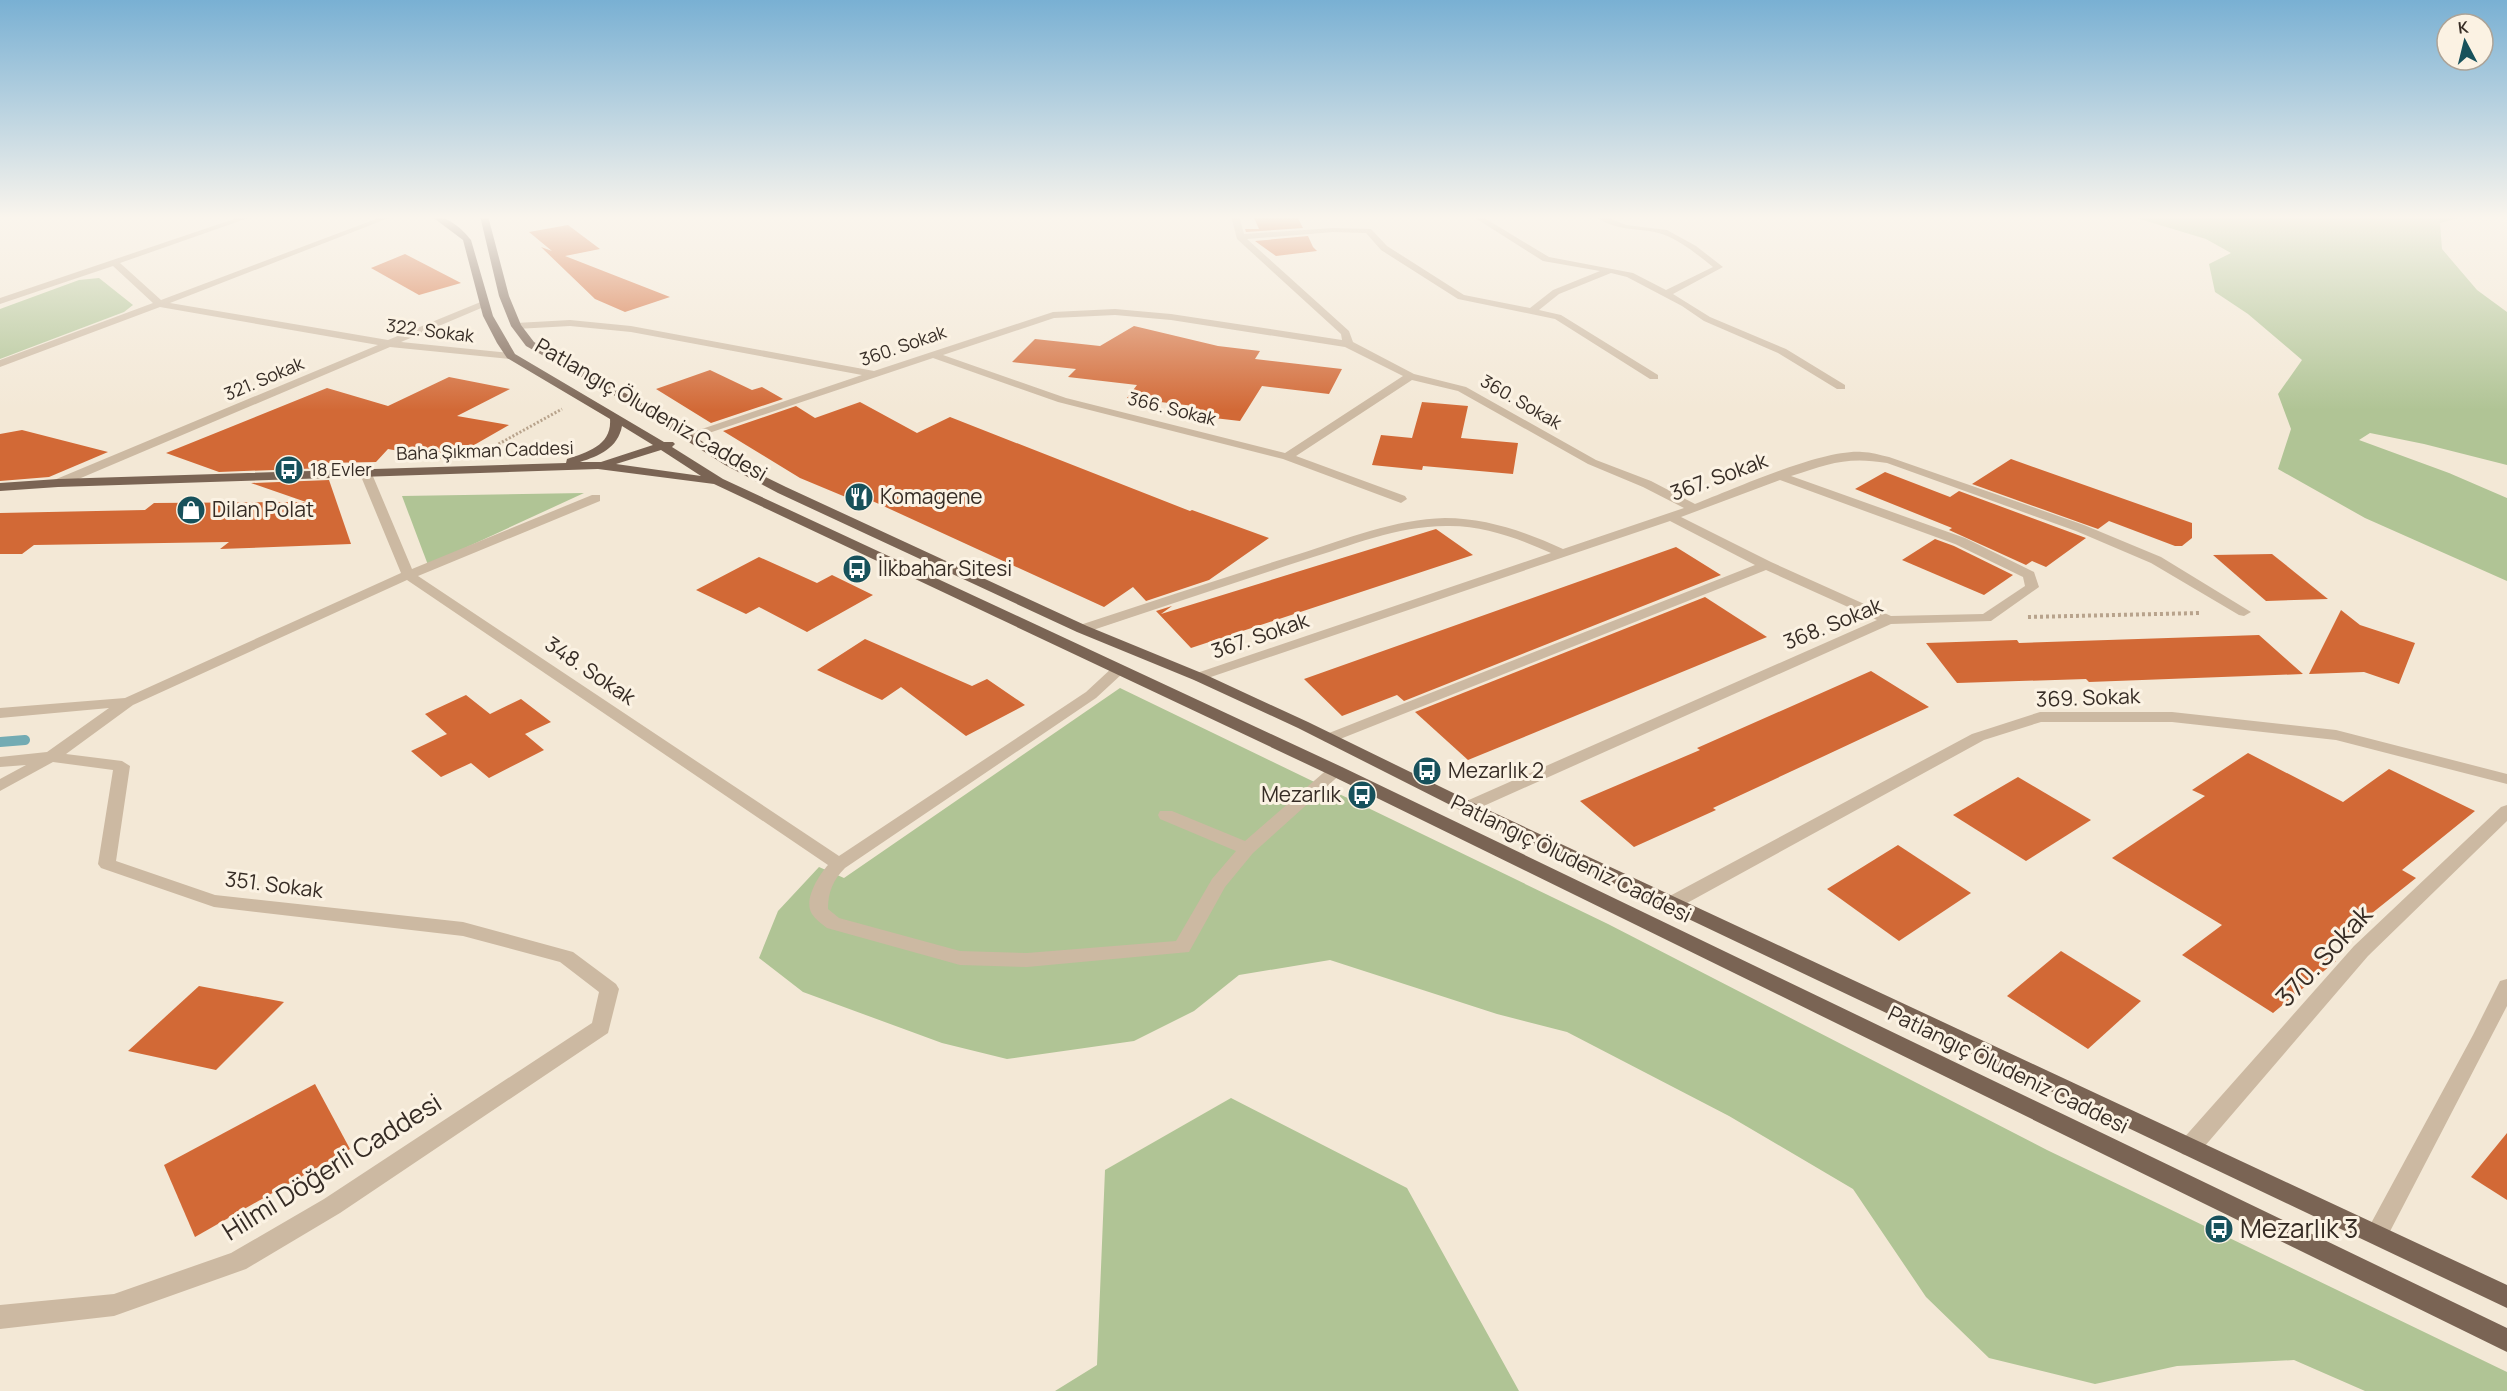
<svg xmlns="http://www.w3.org/2000/svg" width="2507" height="1391" font-family="Manrope,sans-serif">
	<style>
		.green { fill: #b0c495 }
		.lines { fill: none; stroke-linecap: round; stroke-linejoin: round }
		.stream { stroke: #73abb3; stroke-width: 10 }
		.building { fill: #d26936 }
		.path-far1 { stroke: #b8a38c; stroke-width: 3; stroke-dasharray: 2 2; stroke-linecap: butt }
		.path { stroke: #b8a38c; stroke-width: 4; stroke-dasharray: 3 3; stroke-linecap: butt }
		.minor { fill: #ccb9a2; fill-rule: evenodd }
		.major { fill: #7a6454; fill-rule: evenodd }
		.labels { text-anchor: middle; stroke-width: 6; stroke-linejoin: round; paint-order: stroke }
		.far-street-label { font-size: 18px; fill: #362c25; stroke: #fbf2e3 }
		.far-poi-label { font-size: 18px; fill: #362c25; stroke: #fbf2e3; text-anchor: start }
		.street-label { font-size: 21px; fill: #362c25; stroke: #fbf2e3 }
		.poi-label { font-size: 21px; fill: #362c25; stroke: #fbf2e3; text-anchor: start }
		.near-street-label { font-size: 26px; fill: #362c25; stroke: #fbf2e3 }
		.near-poi-label { font-size: 26px; fill: #362c25; stroke: #fbf2e3; text-anchor: start }
	</style>
	<rect width="100%" height="100%" fill="#f3e8d6"/>
	<g class="green">
		<polygon points="2130,216 2466,216 2440,223 2442,249 2477,290 2507,312 2507,465 2424,444 2370,433 2359,440 2449,473 2507,498 2507,581 2365,518 2278,469 2291,429 2278,394 2302,360 2248,314 2215,292 2209,264 2231,253 2206,239"/>
		<polygon points="99,278 133,305 124,312 0,359 0,309 79,280"/>
		<polygon points="584,493 428,565 402,496"/>
		<polygon points="1120,688 1608,924 2047,1150 2507,1372 2507,1391 2365,1391 2294,1360 2177,1366 2095,1384 1989,1358 1926,1297 1853,1189 1729,1116 1567,1032 1497,1014 1330,960 1239,975 1194,1011 1134,1041 1007,1059 942,1043 803,992 759,958 778,911 819,867 844,878"/>
		<polygon points="1231,1098 1407,1188 1519,1391 1055,1391 1097,1365 1105,1170"/>
	</g>
	<g class="lines">
		<polyline class="stream" points="0,742 25,740"/>
	</g>
	<g class="building">
		<polygon points="1297,216 1303,228 1246,232 1245,229 1259,229 1254,218"/>
		<polygon points="568,225 600,249 565,256 670,297 625,312 595,299 541,247 552,251 529,232"/>
		<polygon points="1308,236 1313,247 1317,251 1276,256 1255,241"/>
		<polygon points="405,254 461,283 419,295 371,268"/>
		<polygon points="1134,326 1218,346 1260,351 1255,359 1342,369 1329,394 1262,386 1240,421 1188,415 1194,406 1127,398 1137,385 1068,377 1076,369 1012,362 1035,339 1100,346"/>
		<polygon points="710,370 752,390 762,387 783,399 711,423 656,389"/>
		<polygon points="449,377 510,389 457,416 509,425 448,460 388,449 376,462 323,463 325,468 219,472 166,453 327,388 388,406"/>
		<polygon points="860,402 917,433 950,417 1190,511 1192,510 1269,538 1209,580 1146,601 1133,587 1104,607 868,499 860,503 800,478 723,431 796,406 815,418"/>
		<polygon points="1422,402 1468,406 1461,438 1518,443 1513,474 1423,466 1422,470 1372,465 1381,435 1412,438"/>
		<polygon points="22,430 108,452 49,477 0,481 0,434"/>
		<polygon points="2011,459 2192,523 2192,538 2182,546 2175,546 2109,521 2098,529 1972,484"/>
		<polygon points="1885,472 1950,497 1959,491 2086,538 2046,567 2032,561 2026,565 1949,530 1952,528 1855,489"/>
		<polygon points="329,480 351,544 220,549 229,542 34,545 22,554 0,554 0,513 145,510 154,503 306,502 251,483"/>
		<polygon points="1436,529 1473,555 1191,648 1156,611 1172,606 1161,614"/>
		<polygon points="1935,539 1954,546 2013,575 1984,595 1902,560"/>
		<polygon points="1676,547 1721,575 1404,701 1397,695 1342,716 1304,679"/>
		<polygon points="2272,554 2328,599 2266,601 2213,555"/>
		<polygon points="759,557 817,583 832,575 873,595 807,632 759,607 746,614 696,590"/>
		<polygon points="1705,597 1767,637 1468,760 1415,712"/>
		<polygon points="2341,610 2360,625 2415,643 2399,684 2364,672 2309,674"/>
		<polygon points="2259,635 2303,674 2089,682 2086,679 1957,683 1926,643 2017,640 2019,643"/>
		<polygon points="865,639 972,686 987,679 1025,705 966,736 901,687 882,700 817,670"/>
		<polygon points="1871,671 1929,707 1713,808 1716,810 1634,847 1580,801 1700,750 1697,748"/>
		<polygon points="466,695 490,714 521,699 551,722 525,734 544,750 489,778 471,763 441,777 411,751 447,734 425,714"/>
		<polygon points="2248,753 2343,802 2389,769 2475,811 2402,870 2416,878 2322,953 2336,961 2273,1013 2182,955 2222,925 2112,858 2205,796 2192,790"/>
		<polygon points="2018,777 2091,820 2026,861 1953,815"/>
		<polygon points="1898,845 1971,893 1899,941 1827,889"/>
		<polygon points="2061,951 2141,1001 2088,1049 2007,996"/>
		<polygon points="199,986 284,1002 216,1070 128,1051"/>
		<polygon points="315,1084 350,1149 195,1237 164,1165"/>
		<polygon points="2507,1133 2507,1200 2471,1177"/>
	</g>
	<g class="lines">
		<polyline class="path-far1" points="495,446 562,409"/>
		<polyline class="path" points="2028,617 2201,613"/>
		<g class="minor">
			<polygon points="243,216 254,216 120,263 161,300 384,216 394,216 170,303 388,340 483,301 486,302 486,306 401,342 511,353 516,356 511,359 390,347 62,486 54,486 54,480 378,345 160,307 0,367 0,360 153,303 113,266 0,304 0,298"/>
			<path d="M1231,216h8l5,18 89,-6 38,1 16,17 77,49 66,13 23,-18 47,-19 -57,-10 -71,-45h9l68,41 84,16 33,17 47,-23c-15,-12 -33,-27 -51,-33 -23,-7 -47,-2 -67,-18h10l21,9 41,5 29,16 27,21 -50,27 37,23 76,32 59,36v4h-8l-59,-36 -74,-32 -22,-15 -55,-29 -16,-4 -52,21 -20,16 22,5 97,60v4h-8l-95,-60 -97,-20 -77,-49 -15,-17 -33,-1 -86,7 102,92 4,11 61,32 52,13 130,73 55,21 44,23c39,-15 127,-55 167,-52 9,0 18,3 27,5l195,68 77,32 90,55 -7,4 -5,-1 -88,-52 -75,-32 -189,-68c-40,-7 -59,1 -96,13l174,62 69,34 5,15 -48,34 -100,3 -423,189 -6,-2 -2,-4 2,-4 415,-183 -111,-50 -436,173 -6,-2 -2,-3 2,-3 431,-170 -85,-44 -471,160 -5,-1 -2,-3 2,-3 357,-121c-34,-15 -68,-28 -105,-27 -49,0 -96,20 -142,34 -73,24 -145,48 -217,72h-10l-2,-3 2,-3c74,-24 148,-49 222,-72 47,-15 96,-35 146,-36 41,0 81,14 118,31l121,-41 -41,-21 -55,-23 -130,-73 -46,-11 -116,76 109,40 2,3 -6,4 -118,-44 -225,-57 -125,-44 -245,82 -4,-1v-4l178,-60 -231,-43 -61,-6 -54,3 -5,-3 5,-3 54,-3 61,6 243,45 179,-59 62,-3 56,5 171,26 -1,-6 -104,-95zM1115,315l56,5 174,27 58,29 -118,77 -219,-55 -123,-43 111,-37zM1780,480l175,64 68,33 2,9 -42,28 -92,2 -120,-54 -90,-45z"/>
			<path d="M366,470l6,4 40,95 180,-74h8v6l-182,75 421,280 247,-164 27,-25h10l2,3 -2,3 -27,25 -251,170c-12,12 -17,24 -17,41l11,9 121,33 67,2 149,-12 36,-62 24,-28 -76,-32 -2,-4 2,-4h12l73,30 85,-74h12l2,4 -91,82 -28,34 -36,65 -162,15 -67,-2 -133,-37c-5,-4 -12,-9 -15,-14 -9,-14 7,-39 16,-49l-421,-285 -274,125 -67,49 56,7 8,5 -14,95 99,34 248,27 110,30 43,32 3,5 -11,44 -268,180 -94,56 -132,47 -114,13v-24l114,-11 117,-41 93,-54 268,-176 7,-31 -39,-30 -97,-26 -249,-29 -113,-39 -3,-4 15,-94 -60,-8 -53,29v-12l26,-14 -26,2v-10l47,-5 62,-44 -109,10v-10l125,-10 276,-125 -41,-99z"/>
			<polygon points="2040,712 2172,712 2336,730 2507,774 2507,784 2336,740 2172,722 2041,722 1984,740 1678,908 1672,909 1666,908 1663,903 1666,898 1972,734"/>
			<polygon points="2507,805 2507,821 2368,956 2198,1154 2190,1156 2182,1154 2179,1147 2182,1140 2354,946 2501,807"/>
			<polygon points="2507,979 2507,1006 2385,1241 2377,1244 2369,1241 2366,1234 2369,1227 2473,1035 2500,981"/>
		</g>
		<g class="major">
			<path d="M431,216c15,-1 31,12 40,24l22,76 22,38 149,88h9l2,2 -3,3 51,32 619,288 1165,561v24l-1177,-577 -616,-291 -116,-15 -540,18 -58,4v-8l58,-4 508,-16 1,-4c21,-7 45,-14 43,-40l-103,-61 -10,-15 -14,-27 -20,-76zM622,426l31,19 -52,17h-21c19,-6 38,-14 42,-36zM661,450l40,26 -85,-12z"/>
			<polygon points="480,216 488,216 509,296 521,325 534,342 634,398 733,461 786,487 1087,626 1204,674 1308,722 1484,808 2507,1285 2507,1308 1472,816 1298,728 1194,680 1077,632 778,493 725,465 626,402 526,346 511,326 499,296"/>
		</g>
	</g>
	<linearGradient id="sky" x2="0" y2="1"><stop stop-color="#79b0d3"/><stop offset="0.53" stop-color="#faf5ed"/><stop offset="1" stop-color="#faf5ed" stop-opacity="0"/></linearGradient>
	<rect width="2507" height="410" fill="url(#sky)"/>
	<defs>
		<g id="bus-disc" transform="scale(1.5)"><circle r="9.5" fill="#17515b" stroke="#fbf2e3"/><path d="M-5-6H5V4H4V6H2V4H-2V6H-4V4H-5ZM-3.5-4V0h7V-4ZM-3.5 1.2v1.5H-2V1.2ZM2 1.2v1.5H3.5V1.2Z" fill="#fff"/></g>
		<g id="restaurant-disc" transform="scale(1.5)"><circle r="9.5" fill="#17515b" stroke="#fbf2e3"/><path d="M-5-6h1v4h1v-4h1v4h1v-4h1v5L-1.5 .5V6h-2V.5L-5-1ZM5-6V6H3V1.5H1.5Q1.5-4 5-6Z" fill="#fff"/></g>
		<g id="shop-disc" transform="scale(1.5)"><circle r="9.5" fill="#17515b" stroke="#fbf2e3"/><path d="M-5-2.5h2.3a2.7 3.5 0 0 1 5.4 0H5L5.5 6h-11ZM-1.5-2.5h3a1.5 2.3 0 0 0-3 0Z" fill="#fff"/></g>
	</defs>
	<g fill-rule="evenodd">
		<use href="#bus-disc" x="289" y="470"/>
		<use href="#restaurant-disc" x="859" y="497"/>
		<use href="#shop-disc" x="191" y="510"/>
		<use href="#bus-disc" x="857" y="569"/>
		<use href="#bus-disc" x="1427" y="771"/>
		<use href="#bus-disc" x="1362" y="795"/>
		<use href="#bus-disc" x="2219" y="1229"/>
	</g>
	<g class="labels">
		<g class="far-street-label">
			<text transform="translate(430 331) rotate(7)" y="6">322. Sokak</text>
			<text transform="translate(903 346) rotate(-19)" y="6">360. Sokak</text>
			<text transform="translate(264 379) rotate(-23)" y="6">321. Sokak</text>
			<text transform="translate(1521 402) rotate(30)" y="6">360. Sokak</text>
			<text transform="translate(1172 409) rotate(14)" y="6">366. Sokak</text>
			<text transform="translate(485 451) rotate(-2)" y="6">Baha Şıkman Caddesi</text>
		</g>
		<g class="far-poi-label">
			<text x="310" y="476">18 Evler</text>
		</g>
		<g class="street-label">
			<text transform="translate(651 410) rotate(30)" y="7">Patlangıç Öludeniz Caddesi</text>
			<text transform="translate(1719 477) rotate(-20)" y="7">367. Sokak</text>
			<text transform="translate(1833 624) rotate(-22)" y="7">368. Sokak</text>
			<text transform="translate(1260 636) rotate(-19)" y="7">367. Sokak</text>
			<text transform="translate(590 671) rotate(34)" y="7">348. Sokak</text>
			<text transform="translate(2088 698) rotate(-2)" y="7">369. Sokak</text>
			<text transform="translate(1571 859) rotate(26)" y="7">Patlangıç Öludeniz Caddesi</text>
			<text transform="translate(274 885) rotate(7)" y="7">351. Sokak</text>
			<text transform="translate(2008 1070) rotate(26)" y="7">Patlangıç Öludeniz Caddesi</text>
		</g>
		<g class="poi-label">
			<text x="880" y="504">Komagene</text>
			<text x="212" y="517">Dilan Polat</text>
			<text x="878" y="576">İlkbahar Sitesi</text>
			<text x="1448" y="778">Mezarlık 2</text>
			<text x="1341" y="802" text-anchor="end">Mezarlık</text>
		</g>
		<g class="near-street-label">
			<text transform="translate(2324 956) rotate(-47)" y="9">370. Sokak</text>
			<text transform="translate(332 1167) rotate(-32)" y="9">Hilmi Döğerli Caddesi</text>
		</g>
		<g class="near-poi-label">
			<text x="2240" y="1238">Mezarlık 3</text>
		</g>
	</g>
	<g transform="translate(2465 42) rotate(353)"><circle r="28" fill="#fbf2e3" stroke="#aca397" stroke-width="1.5"/>
	<path d="M0-4.5L10 22L0 15L-10 22Z" fill="#17515b"/>
	<text y="-9" font-size="16" font-weight="bold" text-anchor="middle" fill="#362c25">K</text>
	</g>
</svg>
